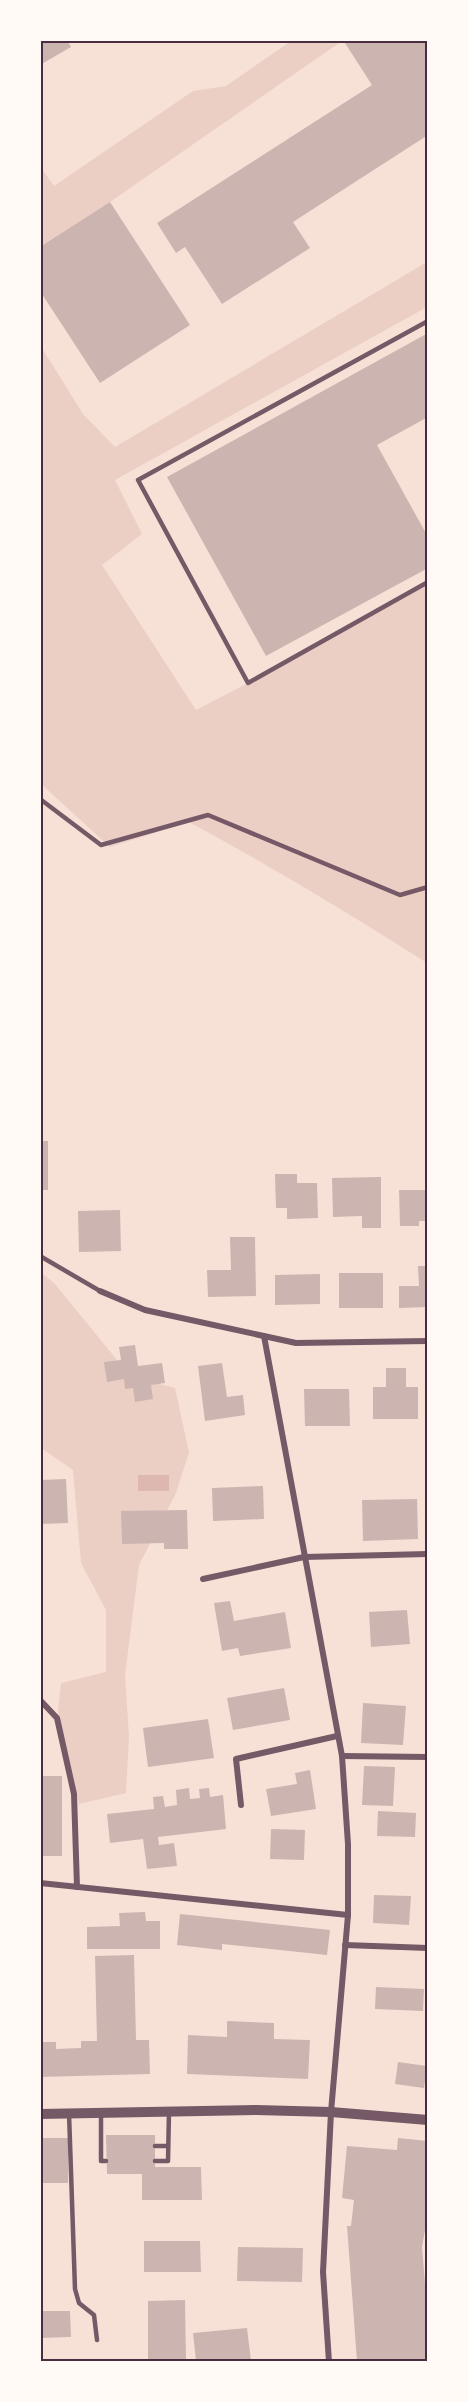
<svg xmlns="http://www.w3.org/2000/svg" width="468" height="2402" font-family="Inter,sans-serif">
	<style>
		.green { fill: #ebcfc5 }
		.water { fill: #dcb8b0 }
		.building { fill: #ccb4b1 }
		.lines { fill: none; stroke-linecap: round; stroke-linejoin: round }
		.service { stroke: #755966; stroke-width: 4.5 }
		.minor { stroke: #755966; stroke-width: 6 }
		.tertiary { stroke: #755966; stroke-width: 10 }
		.neatline { fill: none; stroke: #4a2c40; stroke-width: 2 }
	</style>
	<rect width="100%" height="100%" fill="#f7e1d7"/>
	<g class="green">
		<polygon points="291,41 342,41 110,202 41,247 40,166 54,186 193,91 226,86"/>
		<path d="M427,262v45l-312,173 27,54 -40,31 94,145 52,-27 179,-101v381c-78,-50 -157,-97 -238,-141l-79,25 -69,-63 -1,-439 43,69 32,33z"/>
		<polygon points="40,1272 54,1283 131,1377 175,1388 189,1452 176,1493 139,1565 125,1675 129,1737 126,1793 79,1804 58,1711 61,1683 106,1672 106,1610 81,1563 73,1470 41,1448"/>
	</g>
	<rect class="water" x="138" y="1475" width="31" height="16"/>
	<g class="building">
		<polygon points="40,40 67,40 71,47 40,65"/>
		<polygon points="343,40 428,40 428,135 293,222 310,248 222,304 185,247 176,253 157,223 372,85"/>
		<polygon points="110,202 190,325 100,383 40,291 40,247"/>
		<polygon points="428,333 428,417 377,445 428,537 428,568 266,656 167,477"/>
		<rect x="40" y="1141" width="8" height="49"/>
		<polygon points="275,1174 297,1174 297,1183 317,1183 318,1218 287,1219 287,1208 276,1208"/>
		<polygon points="381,1177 381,1228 362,1228 362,1216 333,1217 332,1178"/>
		<polygon points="399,1190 428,1190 428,1221 419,1221 419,1226 400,1226"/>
		<polygon points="120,1210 121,1251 79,1252 78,1211"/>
		<polygon points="230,1237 255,1237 256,1296 208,1297 207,1270 231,1270"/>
		<polygon points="418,1266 428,1266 428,1307 399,1308 399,1286 419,1286"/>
		<rect x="339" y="1273" width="44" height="35"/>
		<polygon points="320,1274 320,1304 275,1305 275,1275"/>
		<polygon points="135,1345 138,1366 162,1363 165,1383 151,1385 153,1399 135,1402 133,1388 125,1389 124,1379 107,1382 104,1362 121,1360 119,1347"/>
		<polygon points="222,1363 227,1397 243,1395 245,1415 205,1421 198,1366"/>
		<polygon points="386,1368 406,1368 406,1387 418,1387 418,1419 373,1419 373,1387 386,1387"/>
		<polygon points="304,1389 349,1389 350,1426 305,1426"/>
		<polygon points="66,1479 68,1523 40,1524 40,1480"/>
		<polygon points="263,1486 264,1519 213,1521 212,1488"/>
		<polygon points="417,1499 418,1539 363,1541 362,1500"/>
		<polygon points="187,1510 188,1549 164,1549 164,1543 122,1544 121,1511"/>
		<polygon points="230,1601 234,1621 285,1612 291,1648 240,1656 238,1648 222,1651 214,1603"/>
		<polygon points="407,1610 410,1644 371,1647 369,1612"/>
		<polygon points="284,1688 290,1720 233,1730 227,1698"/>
		<polygon points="363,1703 406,1706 403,1745 361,1743"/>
		<polygon points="208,1719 214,1758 148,1767 143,1728"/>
		<polygon points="364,1766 395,1767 393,1806 362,1805"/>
		<polygon points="310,1770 316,1809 271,1816 266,1789 297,1784 295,1773"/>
		<rect x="40" y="1776" width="22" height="80"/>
		<polygon points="189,1788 190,1799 200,1798 199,1789 209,1788 210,1797 223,1795 226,1829 158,1837 159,1845 174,1843 177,1866 147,1869 143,1839 110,1843 107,1814 154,1809 153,1797 163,1796 165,1807 177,1805 176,1790"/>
		<polygon points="378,1811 416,1813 415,1837 377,1836"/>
		<polygon points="271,1829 305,1830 304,1860 270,1859"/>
		<polygon points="374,1895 411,1896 409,1925 373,1923"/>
		<polygon points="145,1912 146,1921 160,1921 160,1949 87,1949 87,1927 120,1926 119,1913"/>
		<polygon points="180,1914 330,1930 327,1955 222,1944 222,1950 177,1945"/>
		<polygon points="134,1955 136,2040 149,2040 150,2074 40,2077 41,2042 56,2042 56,2049 81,2048 81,2041 97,2041 95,1956"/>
		<polygon points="376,1987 424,1989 423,2011 375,2009"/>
		<polygon points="227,2021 274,2023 274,2039 310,2040 308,2079 187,2074 188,2035 227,2037"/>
		<polygon points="398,2062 427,2066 424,2088 395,2084"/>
		<polygon points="106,2135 155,2135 155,2167 201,2167 202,2200 142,2200 142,2174 107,2174"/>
		<rect x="40" y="2138" width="28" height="45"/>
		<polygon points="398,2138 428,2141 428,2213 422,2247 428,2320 428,2361 357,2361 347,2226 351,2226 354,2200 342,2198 347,2146 397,2150"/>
		<polygon points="144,2241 200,2241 201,2272 144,2272"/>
		<polygon points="238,2247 303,2248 302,2282 237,2281"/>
		<polygon points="185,2300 186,2361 148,2361 148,2301"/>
		<polygon points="40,2311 70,2311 71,2337 40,2338"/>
		<polygon points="247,2328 251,2361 196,2361 193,2333"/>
	</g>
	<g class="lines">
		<g class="service">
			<polyline points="428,321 138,480 248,683 428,582"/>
			<polyline points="40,799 101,845 208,815 400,895 428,887"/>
			<polyline points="40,1256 100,1291"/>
			<polyline points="69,2113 75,2289 79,2303 94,2315 97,2340"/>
			<polyline points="101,2115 101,2161 106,2161"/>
			<polyline points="155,2146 168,2146"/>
			<polyline points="155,2161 168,2161 169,2111"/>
		</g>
		<g class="minor">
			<polyline points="100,1291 145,1310 296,1343 428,1341"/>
			<polyline points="264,1336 342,1756 348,1844 348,1915 331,2112 323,2272 329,2362"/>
			<polyline points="203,1579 304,1557 428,1554"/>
			<polyline points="40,1700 57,1718 74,1794 77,1887"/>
			<polyline points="342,1756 428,1757"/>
			<polyline points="241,1805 236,1759 337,1736"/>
			<polyline points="40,1883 348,1915"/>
			<polyline points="345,1945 428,1948"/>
		</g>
		<polyline class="tertiary" points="40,2114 256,2110 331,2112 428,2120"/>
	</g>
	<rect width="468" height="2402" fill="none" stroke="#fffaf5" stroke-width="84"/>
	<rect x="42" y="42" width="384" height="2318" class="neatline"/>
</svg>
